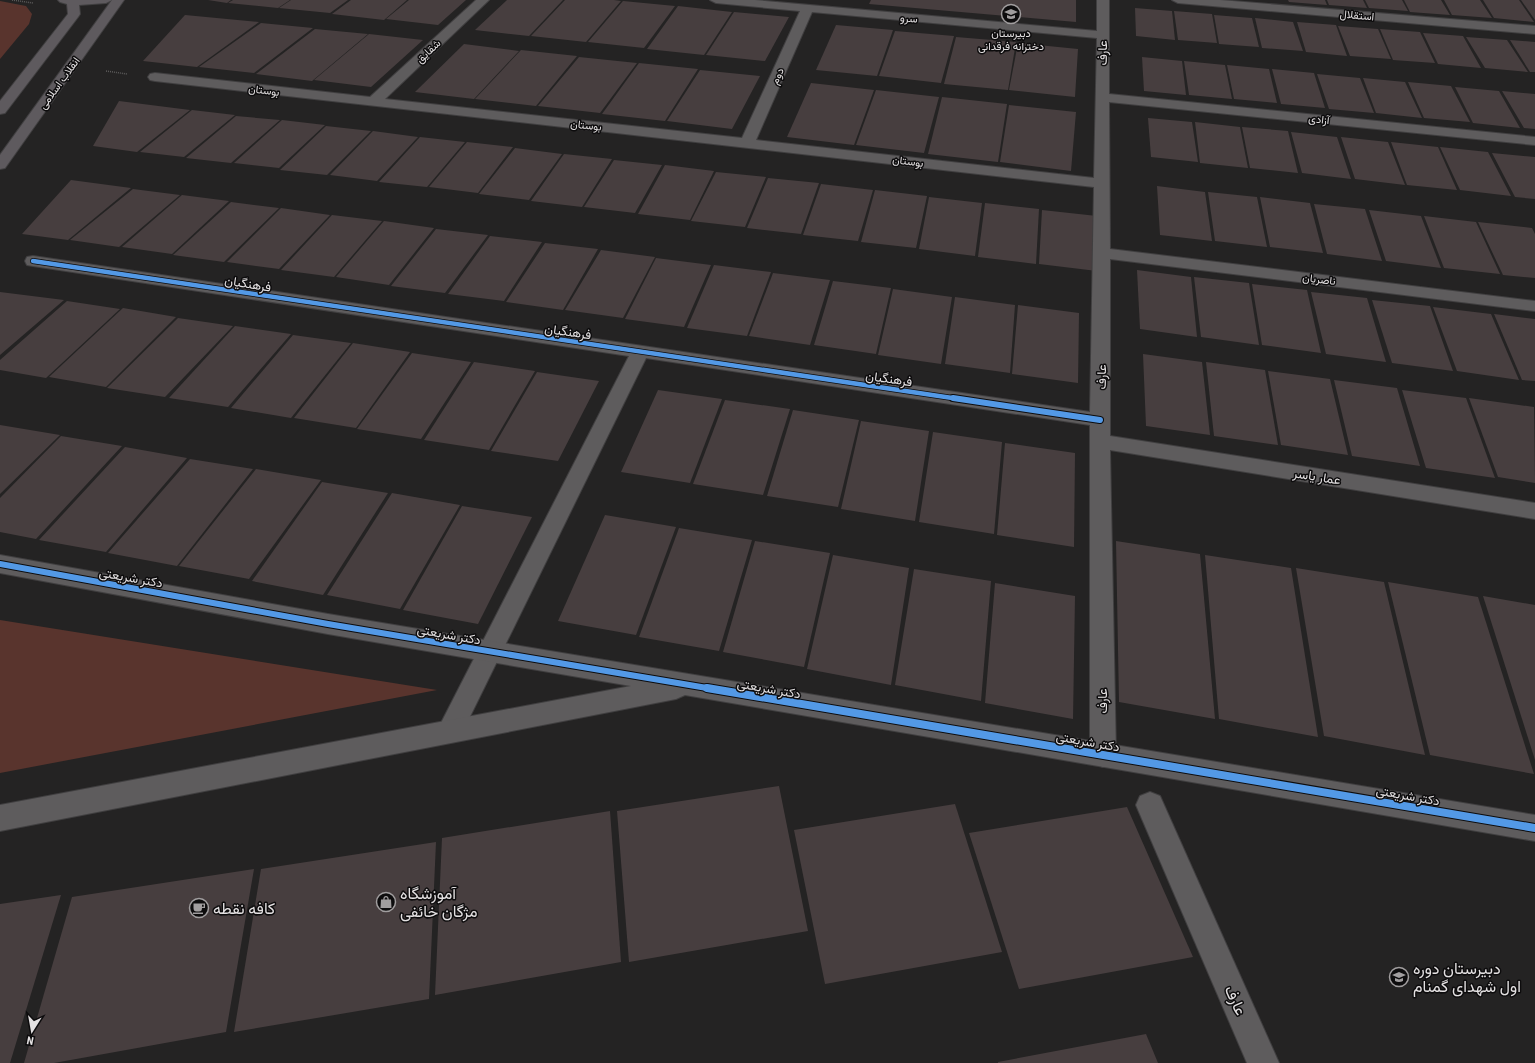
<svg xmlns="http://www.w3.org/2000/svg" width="1535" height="1063" font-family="'Roboto Condensed',Vazirmatn,sans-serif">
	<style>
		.green { fill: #59342d }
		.building { fill: #473e3f }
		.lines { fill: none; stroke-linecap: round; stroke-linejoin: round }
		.minor-casing { stroke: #403f40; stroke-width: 2 }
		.tertiary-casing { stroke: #403f40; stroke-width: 2 }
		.secondary-casing { stroke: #403f40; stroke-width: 2 }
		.path { stroke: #5d5c5c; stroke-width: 1.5; stroke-dasharray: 1 1; stroke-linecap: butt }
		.minor { fill: #5e5c5d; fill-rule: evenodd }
		.tertiary { fill: #5e5c5d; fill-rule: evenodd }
		.secondary { fill: #5e5a5e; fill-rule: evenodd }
		.cycleway-far2-casing { stroke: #0d0c0d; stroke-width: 6 }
		.cycleway-far1-casing { stroke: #0d0c0d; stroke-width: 8 }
		.cycleway-casing { stroke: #0d0c0d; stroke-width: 10 }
		.cycleway-far2 { stroke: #5399e6; stroke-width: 4.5 }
		.cycleway-far1 { stroke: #5399e6; stroke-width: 6 }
		.cycleway { stroke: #5399e6; stroke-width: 8 }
		.labels { text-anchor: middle; stroke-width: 3; stroke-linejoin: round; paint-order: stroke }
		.far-street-label { font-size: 11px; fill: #e4e1e2; stroke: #0d0c0d }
		.far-poi-label { font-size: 11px; fill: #e4e1e2; stroke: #0d0c0d }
		.street-label { font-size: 13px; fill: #e4e1e2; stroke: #0d0c0d }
		.near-poi-label { font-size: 16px; fill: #e4e1e2; stroke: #0d0c0d; text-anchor: start }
		.near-street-label { font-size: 16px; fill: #e4e1e2; stroke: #0d0c0d }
	</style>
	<rect width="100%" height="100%" fill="#242323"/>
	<g class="green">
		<polygon points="0,1 26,6 32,14 29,24 0,59"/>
		<polygon points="0,620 437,690 0,773"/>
	</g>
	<g class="building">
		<polygon points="208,0 231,0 227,3"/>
		<polygon points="233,0 290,0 278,8 228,3"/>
		<polygon points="291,0 348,0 330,13 279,8"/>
		<polygon points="351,0 407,0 384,20 332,14"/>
		<polygon points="409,0 466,0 438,25 386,19"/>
		<polygon points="507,0 563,0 529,36 475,30"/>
		<polygon points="565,0 614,0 621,1 586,42 531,36"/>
		<polygon points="871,0 1076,0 1076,22 869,4"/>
		<polygon points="1288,0 1325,0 1327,5 1289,2"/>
		<polygon points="1327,0 1363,0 1367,8 1329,5"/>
		<polygon points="1365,0 1402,0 1408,11 1369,8"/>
		<polygon points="1404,0 1441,0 1450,15 1410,12"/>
		<polygon points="1444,0 1480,0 1492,18 1452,15"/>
		<polygon points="1483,0 1519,0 1534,22 1494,18"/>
		<polygon points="1521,0 1535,0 1535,20"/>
		<polygon points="623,1 675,6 644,48 588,42"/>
		<polygon points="678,6 732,12 704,55 647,49"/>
		<polygon points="1135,8 1172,11 1175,40 1136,36"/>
		<polygon points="1174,11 1212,14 1217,43 1178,40"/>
		<polygon points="734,12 789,17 765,61 706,55"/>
		<polygon points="185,15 259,22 197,67 143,61"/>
		<polygon points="1214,15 1252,18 1259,47 1219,44"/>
		<polygon points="1255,18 1293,22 1303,51 1262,48"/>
		<polygon points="1297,22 1336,25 1347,56 1306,52"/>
		<polygon points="261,23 313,28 254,73 199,67"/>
		<polygon points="836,25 893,30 877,76 816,70"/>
		<polygon points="1338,26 1378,29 1391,59 1350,56"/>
		<polygon points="315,29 368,34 312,81 256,74"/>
		<polygon points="1380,29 1420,32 1435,63 1393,60"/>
		<polygon points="895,31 954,36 941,83 879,76"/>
		<polygon points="1423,33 1463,36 1481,68 1438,64"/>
		<polygon points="369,34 423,40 371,87 314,80"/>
		<polygon points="956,37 1016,42 1008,90 944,84"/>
		<polygon points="1466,37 1507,40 1528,72 1485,68"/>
		<polygon points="1510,40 1535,42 1535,72 1530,72"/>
		<polygon points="1018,43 1078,49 1075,97 1009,90"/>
		<polygon points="464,44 519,51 474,99 415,92"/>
		<polygon points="521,50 577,56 536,106 475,99"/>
		<polygon points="579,57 637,63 600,113 538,106"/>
		<polygon points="1142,57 1182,61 1186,95 1144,91"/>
		<polygon points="1184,61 1225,65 1232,99 1189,95"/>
		<polygon points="639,63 698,69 665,121 602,114"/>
		<polygon points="1227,65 1269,69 1277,103 1234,99"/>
		<polygon points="1272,69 1314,73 1325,108 1281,104"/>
		<polygon points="700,70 760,76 732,129 667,121"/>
		<polygon points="1317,74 1360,78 1374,113 1329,109"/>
		<polygon points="1363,78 1405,82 1422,118 1376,113"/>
		<polygon points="1408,82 1451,86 1470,122 1424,118"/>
		<polygon points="811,83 874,90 854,145 787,137"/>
		<polygon points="1455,87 1499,91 1520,128 1473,123"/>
		<polygon points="876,90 939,97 924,153 856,145"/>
		<polygon points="1502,91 1535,94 1535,129 1524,128"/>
		<polygon points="942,97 1007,104 998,162 928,154"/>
		<polygon points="119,101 190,110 137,152 93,146"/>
		<polygon points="1009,105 1076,112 1071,171 1000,162"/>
		<polygon points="192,110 235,115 184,157 140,152"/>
		<polygon points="236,116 280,120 231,163 186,158"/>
		<polygon points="1148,118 1192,122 1198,162 1151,157"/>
		<polygon points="282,120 325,125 279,168 234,163"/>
		<polygon points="1195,122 1240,127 1248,168 1200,163"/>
		<polygon points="326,126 371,131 327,175 280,170"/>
		<polygon points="1242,127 1288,131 1298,173 1250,168"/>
		<polygon points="373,131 418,137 377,181 330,175"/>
		<polygon points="1291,132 1337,137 1351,179 1302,173"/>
		<polygon points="420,137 465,142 427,187 379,182"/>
		<polygon points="1341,137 1388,142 1405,185 1355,179"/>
		<polygon points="467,142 513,147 478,193 429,187"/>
		<polygon points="1391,142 1438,147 1457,190 1407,185"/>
		<polygon points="1440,147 1488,152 1511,196 1460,190"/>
		<polygon points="515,148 562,154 529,200 479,194"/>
		<polygon points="1492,153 1535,157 1535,199 1515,197"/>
		<polygon points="564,154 612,159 582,207 531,201"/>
		<polygon points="614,160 662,165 635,213 584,207"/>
		<polygon points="665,165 714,171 690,220 638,214"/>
		<polygon points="716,172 766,177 745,227 691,221"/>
		<polygon points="768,178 819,183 801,234 747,228"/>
		<polygon points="71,180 131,188 68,240 22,234"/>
		<polygon points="821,184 873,190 858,241 803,235"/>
		<polygon points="1157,186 1205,192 1212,241 1160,235"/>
		<polygon points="133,189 180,195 119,247 70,240"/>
		<polygon points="875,190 927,196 916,248 861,242"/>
		<polygon points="1208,192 1257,197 1267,247 1215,241"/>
		<polygon points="182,195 229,201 172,254 122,247"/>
		<polygon points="929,197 982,203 975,256 919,249"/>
		<polygon points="1260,197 1310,203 1323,253 1270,247"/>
		<polygon points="231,202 279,208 224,262 173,255"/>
		<polygon points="985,203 1039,209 1036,264 978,257"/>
		<polygon points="1314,204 1365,209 1382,261 1327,254"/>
		<polygon points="281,208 330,215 279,269 227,262"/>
		<polygon points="1042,210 1097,216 1097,271 1039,264"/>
		<polygon points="1369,210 1421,216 1441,268 1386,261"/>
		<polygon points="332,215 382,221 334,277 281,270"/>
		<polygon points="1424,216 1476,222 1500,274 1444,268"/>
		<polygon points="384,221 434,228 389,285 336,277"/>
		<polygon points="1478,222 1532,228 1535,234 1535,278 1503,275"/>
		<polygon points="436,229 488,235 445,293 391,286"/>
		<polygon points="490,236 542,242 504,301 448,294"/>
		<polygon points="545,243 598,249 563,310 506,302"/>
		<polygon points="601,250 655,257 623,318 565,310"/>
		<polygon points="656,258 711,265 684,327 625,319"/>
		<polygon points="714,265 771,272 747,336 687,328"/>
		<polygon points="1137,270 1191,277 1197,337 1140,329"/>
		<polygon points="773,273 830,280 810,345 749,336"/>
		<polygon points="1194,277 1249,283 1259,345 1201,337"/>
		<polygon points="833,281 891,288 876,354 814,345"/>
		<polygon points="1252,284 1307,290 1321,353 1262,345"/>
		<polygon points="893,289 952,297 941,364 878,355"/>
		<polygon points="0,292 64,300 0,355"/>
		<polygon points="1311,292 1367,298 1386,362 1326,354"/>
		<polygon points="955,297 1015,305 1010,373 945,364"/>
		<polygon points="1372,300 1430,306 1453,371 1392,363"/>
		<polygon points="67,301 120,309 46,378 0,370 0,360"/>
		<polygon points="1018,305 1079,313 1078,383 1012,374"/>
		<polygon points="1433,307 1491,314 1519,380 1457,371"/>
		<polygon points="123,308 176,317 106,387 49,377"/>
		<polygon points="1494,314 1535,319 1535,381 1522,380"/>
		<polygon points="178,318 233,326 165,397 107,388"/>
		<polygon points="235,326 291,334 228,407 169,398"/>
		<polygon points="293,335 351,343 291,418 231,408"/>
		<polygon points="353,343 410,352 356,428 294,418"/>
		<polygon points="412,353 471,362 421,439 357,429"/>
		<polygon points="1143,354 1202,362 1210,435 1146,426"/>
		<polygon points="474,362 535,371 489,450 424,440"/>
		<polygon points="1206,362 1265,370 1278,445 1214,436"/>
		<polygon points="1268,371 1330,379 1348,455 1281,445"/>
		<polygon points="537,372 599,381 558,461 491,451"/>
		<polygon points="1334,380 1397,388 1420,466 1352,456"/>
		<polygon points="658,390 722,399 690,483 621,472"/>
		<polygon points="1402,390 1466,398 1495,478 1426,468"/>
		<polygon points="1469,398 1534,407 1535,483 1498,477"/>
		<polygon points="725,400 790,409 763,495 693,484"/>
		<polygon points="793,410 859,420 838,507 767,496"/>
		<polygon points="861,421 929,431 915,521 841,509"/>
		<polygon points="0,425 60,435 0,494"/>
		<polygon points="933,432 1002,442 994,534 919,522"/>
		<polygon points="61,436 122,446 36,539 0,532 0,498"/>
		<polygon points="1005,443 1075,453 1074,547 997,535"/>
		<polygon points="125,447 187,458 106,552 39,540"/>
		<polygon points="190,459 253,469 177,566 108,553"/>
		<polygon points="256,469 321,480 249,579 179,566"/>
		<polygon points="322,482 388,493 323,595 252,581"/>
		<polygon points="392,493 460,505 400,609 327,595"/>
		<polygon points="462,506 532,517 478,624 403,610"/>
		<polygon points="605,515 676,527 636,635 558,621"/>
		<polygon points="679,528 752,540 719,651 639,637"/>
		<polygon points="755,541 830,553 804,667 723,652"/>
		<polygon points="1116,541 1200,554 1215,719 1119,702"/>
		<polygon points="833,555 909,568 891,685 807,669"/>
		<polygon points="1205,555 1291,568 1318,737 1219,719"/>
		<polygon points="1296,568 1384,582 1425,755 1324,736"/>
		<polygon points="914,569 991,581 981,701 895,685"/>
		<polygon points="1388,582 1478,597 1534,774 1430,755"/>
		<polygon points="995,583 1075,596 1073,719 985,703"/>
		<polygon points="1483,596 1535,605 1535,760"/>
		<polygon points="779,786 808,931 629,962 617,811"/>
		<polygon points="955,804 1002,952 825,984 794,830"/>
		<polygon points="1127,807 1193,957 1019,989 969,833"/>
		<polygon points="610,811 621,962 435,995 442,838"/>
		<polygon points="436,842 429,999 234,1032 261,869"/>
		<polygon points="254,869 226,1032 54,1063 24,1063 72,897"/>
		<polygon points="61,895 10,1063 0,1063 0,904"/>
		<polygon points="1146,1034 1158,1063 998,1063 998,1062"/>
	</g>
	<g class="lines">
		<g class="minor-casing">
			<g id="minor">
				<path d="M476,0h13l-104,99 357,39 58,-127 -84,-8 -6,-3h45l342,31v-31h12v94l426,43v8l-426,-43 1,147 425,52v10l-425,-52v177l425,67v16l-425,-69 6,305 -4,8 -9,4 -9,-4 -4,-8v-330l-444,-67 -187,381 -9,3 -9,-3 -4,-8 4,-8 188,-367 -596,-90 -6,-1 -2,-4 2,-4 6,-1 1057,156 4,-225 -939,-106 -5,-1 -2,-3 2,-3 5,-1 215,24zM812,12l285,26 -3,140 -338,-38z"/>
				<polygon points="1172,0 1220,0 1535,26 1535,34 1178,3"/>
				<polygon points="1150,792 1160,796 1279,1063 1247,1063 1136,805 1140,796"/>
			</g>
		</g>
		<g class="tertiary-casing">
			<polygon id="tertiary" points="0,555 328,614 1535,815 1535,841 685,695 676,699 0,831 0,805 631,686 328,634 0,573"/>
		</g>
		<g class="secondary-casing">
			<g id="secondary">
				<polygon points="58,0 112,0 106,3 79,5 80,14 78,17 5,113 0,114 0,101 68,14 67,4 60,2"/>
				<polygon points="112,0 124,0 5,168 0,169 0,155"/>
			</g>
		</g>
		<g class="path">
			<polyline points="12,0 33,3"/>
			<polyline points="106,71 127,74"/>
		</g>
		<use href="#minor" class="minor"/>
		<use href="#tertiary" class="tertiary"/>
		<use href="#secondary" class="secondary"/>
		<g class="cycleway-far2-casing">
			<polyline id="cycleway-far2" points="33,261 959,399"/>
		</g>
		<g class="cycleway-far1-casing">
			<g id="cycleway-far1">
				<polyline points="953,398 1100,420"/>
				<polyline points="0,564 328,624 713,689"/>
			</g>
		</g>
		<g class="cycleway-casing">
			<polyline id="cycleway" points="707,688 1535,828"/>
		</g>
		<use href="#cycleway-far2" class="cycleway-far2"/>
		<use href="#cycleway-far1" class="cycleway-far1"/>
		<use href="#cycleway" class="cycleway"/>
	</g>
	<defs>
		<g id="school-ring" transform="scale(1)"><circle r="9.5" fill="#0d0c0d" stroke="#a19e9f" stroke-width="1.5"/><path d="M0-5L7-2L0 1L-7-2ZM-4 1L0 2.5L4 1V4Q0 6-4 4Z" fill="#a19e9f"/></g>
		<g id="shop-ring" transform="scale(1)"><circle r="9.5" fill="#0d0c0d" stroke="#a19e9f" stroke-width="1.5"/><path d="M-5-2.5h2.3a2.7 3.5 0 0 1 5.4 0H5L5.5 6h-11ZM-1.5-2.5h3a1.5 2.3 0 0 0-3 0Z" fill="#a19e9f"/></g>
		<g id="cafe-ring" transform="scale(1)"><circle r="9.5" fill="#0d0c0d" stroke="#a19e9f" stroke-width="1.5"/><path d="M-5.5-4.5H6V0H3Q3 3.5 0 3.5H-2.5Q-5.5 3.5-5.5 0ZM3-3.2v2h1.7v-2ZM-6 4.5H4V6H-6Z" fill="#a19e9f"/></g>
	</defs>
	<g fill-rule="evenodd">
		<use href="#school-ring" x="1011" y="14"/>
		<use href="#shop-ring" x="386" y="902"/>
		<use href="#cafe-ring" x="199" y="908"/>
		<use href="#school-ring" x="1399" y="977"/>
	</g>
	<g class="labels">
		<g class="far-street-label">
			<text transform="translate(1357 15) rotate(5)" y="4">استقلال</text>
			<text transform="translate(909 18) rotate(5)" y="4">سرو</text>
			<text transform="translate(428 51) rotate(-43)" y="4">شقایق</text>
			<text transform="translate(777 76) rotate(-66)" y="4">دوم</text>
			<text transform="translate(59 83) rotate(-54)" y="4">انقلاب اسلامی</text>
			<text transform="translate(264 90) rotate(7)" y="4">بوستان</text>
			<text transform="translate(1319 119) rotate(6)" y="4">آزادی</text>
			<text transform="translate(586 125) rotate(6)" y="4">بوستان</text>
			<text transform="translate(908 161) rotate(7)" y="4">بوستان</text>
			<text transform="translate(1319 279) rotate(7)" y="4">ناصریان</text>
		</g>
		<g class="far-poi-label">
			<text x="1011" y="37">دبیرستان<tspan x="1011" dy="13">دخترانه فرقدانی</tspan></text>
		</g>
		<g class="street-label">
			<text transform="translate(1102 53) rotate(-89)" y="5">عارف</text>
			<text transform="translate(248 283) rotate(9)" y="5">فرهنگیان</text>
			<text transform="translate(568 331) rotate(8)" y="5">فرهنگیان</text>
			<text transform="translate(1101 377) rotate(-89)" y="5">عارف</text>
			<text transform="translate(889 378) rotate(8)" y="5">فرهنگیان</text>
			<text transform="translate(1317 476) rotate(9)" y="5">عمار یاسر</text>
			<text transform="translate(131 577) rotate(10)" y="5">دکتر شریعتی</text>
			<text transform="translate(449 634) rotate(10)" y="5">دکتر شریعتی</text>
			<text transform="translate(769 688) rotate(10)" y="5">دکتر شریعتی</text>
			<text transform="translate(1102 701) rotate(-90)" y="5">عارف</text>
			<text transform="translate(1088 741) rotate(10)" y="5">دکتر شریعتی</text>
			<text transform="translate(1408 795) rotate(10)" y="5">دکتر شریعتی</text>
		</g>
		<g class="near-poi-label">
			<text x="400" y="899">آموزشگاه<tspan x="400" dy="18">مژگان خائفی</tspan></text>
			<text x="213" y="914">کافه نقطه</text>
			<text x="1413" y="974">دبیرستان دوره<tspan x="1413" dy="18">اول شهدای گمنام</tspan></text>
		</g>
		<g class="near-street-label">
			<text transform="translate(1236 1000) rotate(66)" y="6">عارف</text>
		</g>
	</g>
	<g transform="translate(32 1031) rotate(191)" stroke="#0d0c0d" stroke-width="3" paint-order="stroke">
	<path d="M0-3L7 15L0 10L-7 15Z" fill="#e4e1e2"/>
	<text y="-6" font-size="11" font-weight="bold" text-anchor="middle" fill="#e4e1e2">N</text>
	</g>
</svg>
